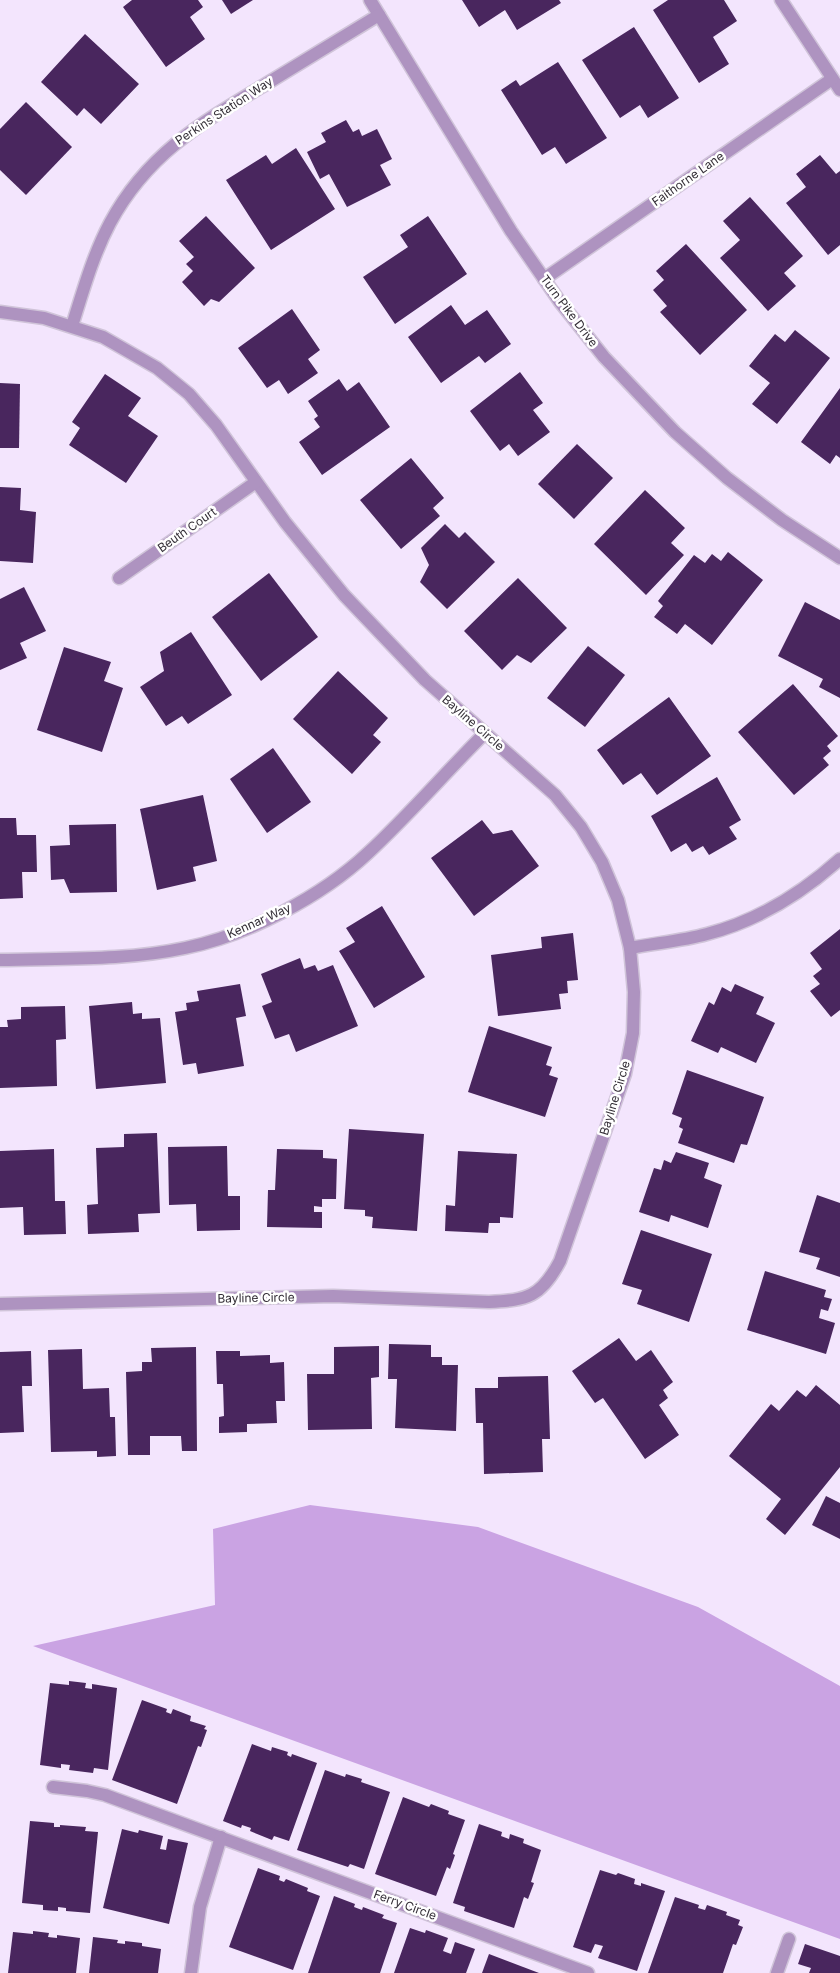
<svg xmlns="http://www.w3.org/2000/svg" width="840" height="1973" font-family="Inter,sans-serif">
	<style>
		.forest { fill: #caa3e3 }
		.building { fill: #49265e }
		.lines { fill: none; stroke-linecap: round; stroke-linejoin: round }
		.service-casing { stroke: #d0c4d9; stroke-width: 15 }
		.minor-casing { stroke: #d0c4d9; stroke-width: 15 }
		.service { stroke: #ae93c0; stroke-width: 12 }
		.minor { stroke: #ae93c0; stroke-width: 12 }
		.labels { text-anchor: middle; stroke-width: 5; stroke-linejoin: round; paint-order: stroke }
		.street-label { font-size: 12px; fill: #332e36; stroke: #fff }
	</style>
	<rect width="100%" height="100%" fill="#f3e5fd"/>
	<polygon class="forest" points="310,1505 478,1527 698,1607 840,1686 840,1939 33,1646 215,1605 213,1529"/>
	<g class="building">
		<polygon points="132,0 198,0 203,7 190,17 205,39 166,67 123,7"/>
		<polygon points="222,0 253,0 231,14"/>
		<polygon points="462,0 559,0 561,3 517,30 505,10 479,27"/>
		<polygon points="668,0 724,0 737,21 713,37 729,64 699,83 653,10"/>
		<polygon points="634,27 679,98 648,118 640,105 620,118 582,60"/>
		<polygon points="85,34 139,84 101,124 84,108 77,116 41,82"/>
		<polygon points="558,62 607,138 566,164 555,147 542,155 501,90 516,80 520,86"/>
		<polygon points="26,102 72,147 26,195 0,170 0,129"/>
		<polygon points="346,120 353,132 359,129 362,136 377,129 392,159 380,165 391,185 347,207 329,174 320,179 307,152 326,142 321,133"/>
		<polygon points="296,148 335,209 271,250 226,180 266,155 272,164"/>
		<polygon points="820,155 836,174 840,171 840,245 828,255 786,203 806,187 796,174"/>
		<polygon points="750,197 803,256 784,273 796,286 768,311 720,258 740,240 723,221"/>
		<polygon points="206,216 255,268 219,302 211,299 204,306 182,282 193,271 186,264 194,257 179,241"/>
		<polygon points="428,216 467,274 395,324 363,277 408,247 400,235"/>
		<polygon points="686,244 747,310 700,355 660,312 667,306 653,290 664,280 656,271"/>
		<polygon points="451,305 465,325 487,310 511,344 485,363 479,356 441,383 408,337"/>
		<polygon points="292,309 320,350 308,359 318,373 288,394 279,380 267,388 238,348"/>
		<polygon points="795,330 830,358 777,424 752,404 770,383 749,366 775,334 785,342"/>
		<polygon points="520,372 543,403 533,410 550,432 518,456 509,444 500,451 470,411"/>
		<polygon points="105,374 141,398 128,416 158,436 126,483 69,445 80,428 72,422"/>
		<polygon points="339,379 347,391 359,382 390,427 322,475 299,442 320,427 314,419 318,416 308,401"/>
		<polygon points="0,383 20,384 19,448 0,448"/>
		<polygon points="840,388 840,458 836,455 830,464 801,442"/>
		<polygon points="577,444 613,478 574,519 538,484"/>
		<polygon points="411,458 444,498 433,508 440,516 401,549 360,500"/>
		<polygon points="0,487 21,488 20,510 36,512 33,563 0,561"/>
		<polygon points="645,490 685,528 671,543 684,555 646,595 594,544"/>
		<polygon points="445,524 459,538 465,532 495,562 447,609 420,582 429,565 421,548"/>
		<polygon points="728,552 763,580 712,645 685,624 677,634 654,617 663,606 658,601 694,555 705,563 712,554 721,561"/>
		<polygon points="269,573 318,637 261,681 212,617"/>
		<polygon points="518,578 567,628 531,663 517,655 502,670 464,631"/>
		<polygon points="24,587 46,631 20,643 27,658 0,670 0,599"/>
		<polygon points="805,602 840,620 840,698 819,687 823,679 778,656"/>
		<polygon points="191,632 232,695 188,724 182,716 166,726 140,687 164,671 160,652"/>
		<polygon points="588,646 625,675 585,727 547,698"/>
		<polygon points="64,647 111,662 104,681 123,688 102,752 37,730"/>
		<polygon points="338,671 388,718 373,735 381,742 352,774 293,719"/>
		<polygon points="793,684 838,736 827,746 831,751 823,758 829,765 794,795 738,732"/>
		<polygon points="669,697 711,756 657,795 641,773 623,785 597,750"/>
		<polygon points="273,748 311,802 267,833 230,779"/>
		<polygon points="717,777 741,820 729,827 737,839 709,855 703,846 692,852 686,843 671,852 651,816"/>
		<polygon points="203,795 217,861 193,867 196,881 157,890 140,809"/>
		<polygon points="0,818 16,818 17,835 36,835 37,872 22,872 23,898 0,899"/>
		<polygon points="482,820 493,834 512,830 539,866 474,916 431,858"/>
		<polygon points="116,824 117,892 70,893 64,879 51,880 50,846 70,845 69,825"/>
		<polygon points="382,906 425,977 374,1008 339,951 355,942 346,928"/>
		<polygon points="840,929 840,1010 831,1017 810,991 820,984 813,976 822,969 810,953"/>
		<polygon points="573,933 578,980 567,981 568,993 559,994 561,1009 498,1016 491,955 542,948 541,937"/>
		<polygon points="300,958 304,969 315,965 318,971 333,965 358,1026 296,1052 289,1034 275,1039 262,1006 272,1002 261,974"/>
		<polygon points="240,984 246,1016 236,1018 244,1066 198,1074 196,1063 183,1065 175,1012 187,1010 186,1003 199,1001 197,991"/>
		<polygon points="735,984 764,997 756,1014 775,1023 756,1063 721,1047 718,1053 691,1041 709,1002 714,1005 722,987 731,992"/>
		<polygon points="132,1002 133,1014 142,1013 142,1019 160,1018 166,1083 96,1089 89,1006"/>
		<polygon points="65,1006 66,1039 56,1040 57,1086 0,1088 0,1027 8,1027 7,1020 21,1019 21,1007"/>
		<polygon points="489,1026 552,1047 546,1065 552,1067 549,1075 558,1078 545,1117 468,1092"/>
		<polygon points="687,1070 764,1097 747,1145 741,1144 734,1163 678,1143 683,1129 679,1127 682,1118 672,1114"/>
		<polygon points="349,1129 424,1134 417,1231 372,1228 373,1217 365,1216 365,1210 344,1209"/>
		<polygon points="157,1133 160,1213 138,1214 139,1232 88,1234 87,1205 98,1204 96,1148 124,1147 124,1134"/>
		<polygon points="227,1146 228,1196 240,1196 240,1230 197,1231 196,1204 169,1205 168,1147"/>
		<polygon points="54,1149 55,1201 65,1201 66,1234 24,1235 23,1207 0,1208 0,1151"/>
		<polygon points="277,1149 323,1150 323,1158 337,1159 336,1199 322,1199 322,1207 314,1206 314,1212 322,1212 322,1228 267,1227 268,1190 275,1190"/>
		<polygon points="458,1151 517,1154 513,1218 500,1217 500,1223 489,1223 488,1233 445,1231 446,1205 455,1206"/>
		<polygon points="676,1152 709,1163 704,1178 722,1185 708,1228 671,1215 669,1222 639,1212 654,1168 661,1170 664,1160 671,1163"/>
		<polygon points="817,1195 840,1203 840,1277 816,1269 820,1258 799,1252"/>
		<polygon points="641,1230 712,1254 689,1322 637,1304 642,1290 622,1284"/>
		<polygon points="765,1271 826,1290 824,1297 832,1299 828,1311 821,1309 819,1318 835,1323 826,1354 747,1330"/>
		<polygon points="619,1338 636,1361 651,1350 673,1382 663,1390 668,1398 659,1405 679,1435 645,1459 603,1398 595,1403 572,1371"/>
		<polygon points="389,1344 431,1345 431,1357 442,1357 442,1365 458,1365 456,1431 395,1428 397,1379 388,1379"/>
		<polygon points="379,1346 379,1377 371,1378 372,1429 308,1430 307,1374 334,1374 334,1347"/>
		<polygon points="196,1347 197,1451 182,1451 181,1436 150,1436 150,1455 128,1455 126,1372 142,1371 142,1362 152,1362 151,1348"/>
		<polygon points="82,1349 83,1389 109,1388 110,1417 115,1417 116,1456 97,1457 97,1451 51,1452 48,1350"/>
		<polygon points="31,1351 32,1386 22,1386 24,1432 0,1433 0,1352"/>
		<polygon points="216,1351 240,1351 240,1356 270,1355 270,1363 284,1362 285,1401 276,1401 277,1423 247,1424 247,1432 219,1433 219,1417 224,1416 223,1384 217,1384"/>
		<polygon points="548,1376 550,1439 542,1439 543,1472 484,1474 483,1423 476,1423 475,1388 498,1388 498,1377"/>
		<polygon points="816,1385 840,1405 840,1467 785,1535 766,1519 781,1499 729,1456 771,1404 779,1411 797,1390 806,1397"/>
		<polygon points="826,1496 840,1503 840,1539 812,1525"/>
		<polygon points="69,1681 86,1683 85,1688 92,1689 92,1684 117,1688 108,1770 94,1768 93,1773 69,1770 70,1765 61,1764 61,1768 40,1765 50,1683 69,1685"/>
		<polygon points="142,1700 167,1709 166,1712 171,1714 173,1709 191,1716 190,1721 206,1726 204,1729 207,1730 201,1747 198,1746 177,1804 112,1780"/>
		<polygon points="252,1744 271,1751 272,1747 288,1752 287,1755 291,1757 292,1754 317,1763 289,1841 274,1836 272,1840 250,1831 251,1828 242,1825 241,1828 223,1821"/>
		<polygon points="325,1770 345,1777 346,1774 362,1779 361,1782 390,1792 364,1869 350,1864 348,1867 297,1850"/>
		<polygon points="403,1797 429,1807 431,1804 449,1811 448,1814 465,1820 453,1854 455,1855 450,1869 447,1867 436,1896 375,1874"/>
		<polygon points="30,1821 54,1823 54,1827 60,1827 60,1825 86,1827 85,1831 98,1832 90,1913 66,1911 66,1908 58,1907 58,1911 43,1910 43,1905 22,1903"/>
		<polygon points="479,1824 502,1832 501,1836 509,1839 510,1834 524,1839 523,1843 541,1850 531,1882 534,1883 528,1899 524,1897 514,1928 464,1911 465,1907 453,1903"/>
		<polygon points="122,1829 138,1833 139,1830 163,1836 160,1849 166,1850 168,1839 188,1843 169,1924 103,1908"/>
		<polygon points="258,1868 280,1876 279,1880 284,1882 286,1879 308,1888 307,1891 320,1896 293,1970 229,1947"/>
		<polygon points="600,1870 616,1875 618,1873 635,1879 634,1884 641,1886 641,1883 665,1891 637,1971 598,1958 603,1946 595,1944 591,1953 573,1947"/>
		<polygon points="334,1896 355,1904 354,1907 362,1910 363,1907 384,1915 382,1918 397,1923 380,1973 308,1973"/>
		<polygon points="675,1897 699,1905 698,1908 705,1910 707,1905 727,1912 726,1915 740,1920 738,1925 743,1927 736,1945 733,1944 723,1973 648,1973"/>
		<polygon points="410,1928 425,1933 426,1930 448,1938 443,1951 451,1954 455,1942 475,1949 466,1973 394,1973"/>
		<polygon points="33,1931 49,1933 48,1937 57,1938 57,1935 80,1938 76,1973 8,1973 13,1932 33,1934"/>
		<polygon points="93,1937 118,1940 117,1943 125,1944 125,1941 142,1943 142,1946 161,1949 158,1973 89,1973"/>
		<polygon points="805,1944 840,1956 840,1973 809,1973 811,1968 798,1964"/>
		<polygon points="489,1954 539,1973 482,1973"/>
	</g>
	<g class="lines">
		<g class="service-casing">
			<g id="service">
				<polyline points="53,1787 87,1791 105,1795 588,1973"/>
				<polyline points="191,1973 200,1907 221,1837"/>
				<polyline points="777,1973 789,1939"/>
			</g>
		</g>
		<g class="minor-casing">
			<g id="minor">
				<polyline points="370,0 511,231 560,302 604,357 675,432 727,478 782,520 840,558"/>
				<polyline points="781,0 840,90"/>
				<polyline points="544,279 832,79"/>
				<path d="M0,312l44,6 59,19 54,31 32,26 27,31 69,97 59,73 81,85 130,115 26,32 21,35 16,38 12,48 4,44 -1,41 -8,41 -65,187c-19,36 -32,39 -71,41l-156,-6 -333,8"/>
				<path d="M72,326c11,-35 21,-71 38,-103 37,-69 91,-100 156,-139 37,-23 75,-46 113,-69"/>
				<polyline points="119,578 256,482"/>
				<path d="M630,948c26,-5 52,-7 77,-14 50,-13 94,-40 133,-75"/>
				<path d="M0,960c61,-2 125,1 185,-12 63,-13 136,-51 183,-95 40,-37 77,-80 116,-119"/>
			</g>
		</g>
		<use href="#service" class="service"/>
		<use href="#minor" class="minor"/>
	</g>
	<g class="labels">
		<g class="street-label">
			<text transform="translate(224 111) rotate(-33)" y="4">Perkins Station Way</text>
			<text transform="translate(688 179) rotate(-35)" y="4">Faithorne Lane</text>
			<text transform="translate(569 311) rotate(53)" y="4">Turn Pike Drive</text>
			<text transform="translate(187 530) rotate(-35)" y="4">Beuth Court</text>
			<text transform="translate(473 723) rotate(41)" y="4">Bayline Circle</text>
			<text transform="translate(259 921) rotate(-24)" y="4">Kennar Way</text>
			<text transform="translate(615 1098) rotate(-73)" y="4">Bayline Circle</text>
			<text transform="translate(256 1298) rotate(-1)" y="4">Bayline Circle</text>
			<text transform="translate(405 1905) rotate(20)" y="4">Ferry Circle</text>
		</g>
	</g>
</svg>
